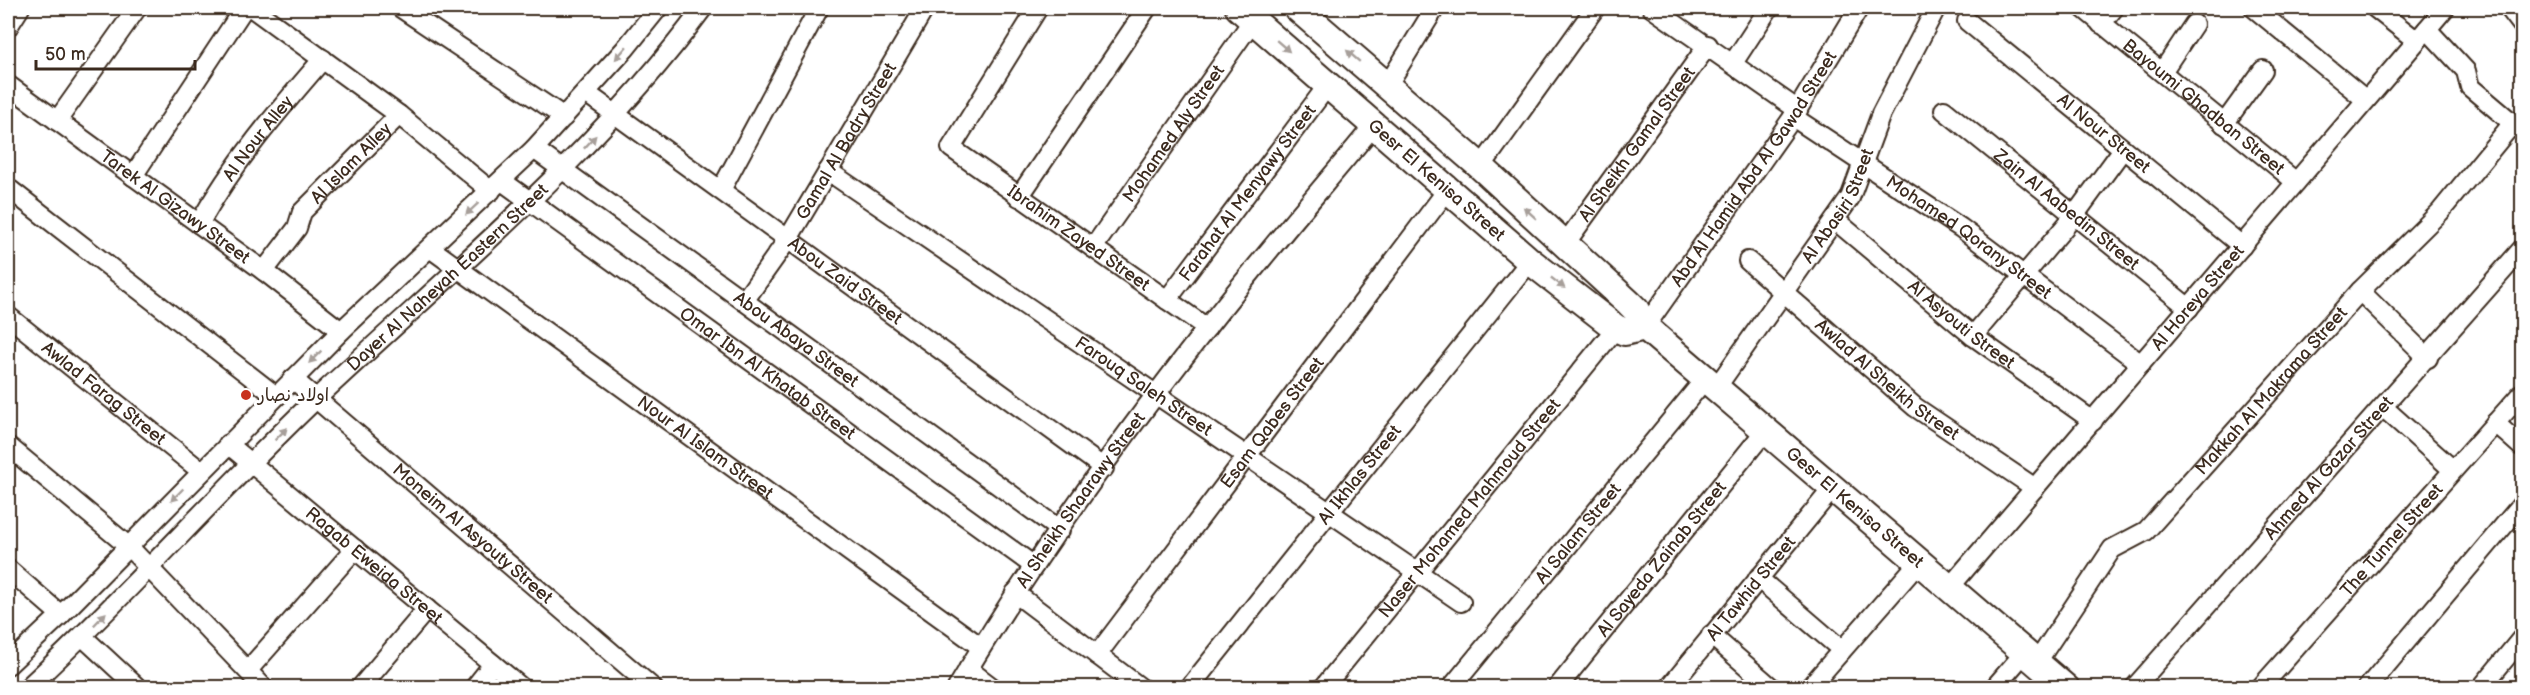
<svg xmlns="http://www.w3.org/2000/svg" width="2530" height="695" font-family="'Balsamiq Sans','Playpen Sans Arabic',sans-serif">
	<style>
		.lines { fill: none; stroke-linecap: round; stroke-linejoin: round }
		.street-casing { stroke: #3b2a1e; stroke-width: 22 }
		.secondary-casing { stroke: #3b2a1e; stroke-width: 30 }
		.street { stroke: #fff; stroke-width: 18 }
		.secondary { stroke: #fff; stroke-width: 26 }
		.oneway { fill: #a79f9a }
		.poi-dot { fill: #c8321e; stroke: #fff; stroke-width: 2 }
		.labels { text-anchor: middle; stroke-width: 6; stroke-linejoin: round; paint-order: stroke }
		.street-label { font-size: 18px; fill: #3b2a1e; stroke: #fff }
		.poi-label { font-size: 18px; fill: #3b2a1e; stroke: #fff; text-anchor: start }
	</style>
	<rect width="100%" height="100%" fill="#fff"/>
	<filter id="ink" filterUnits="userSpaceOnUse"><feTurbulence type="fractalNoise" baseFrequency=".0167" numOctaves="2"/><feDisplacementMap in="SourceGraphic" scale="12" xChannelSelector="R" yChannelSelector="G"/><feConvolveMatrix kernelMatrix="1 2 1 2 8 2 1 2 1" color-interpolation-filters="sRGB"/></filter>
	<g filter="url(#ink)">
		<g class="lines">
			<g class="street-casing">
				<g id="street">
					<polyline points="252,8 399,115 491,191"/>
					<polyline points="401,8 564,117"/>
					<path id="s1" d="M1038,8l-87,140 256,180"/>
					<polyline points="1652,8 1798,110"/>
					<path id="s2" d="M2083,8l213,174"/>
					<polyline points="2254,8 2366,100"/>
					<polyline points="2375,8 2417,41"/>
					<polyline points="2509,8 2522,25"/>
					<path id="s3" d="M1967,21l275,225"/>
					<polyline points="2101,24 2114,8"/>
					<polyline points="8,27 20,8"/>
					<polyline points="2427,29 2466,71 2470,87 2522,131"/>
					<polyline points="1733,63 1769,8"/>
					<polyline points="2162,72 2194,24"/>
					<path id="s4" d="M8,85l256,186 77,60"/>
					<polyline points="1387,86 1435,8"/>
					<path id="s5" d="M586,93l518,375"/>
					<path id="s6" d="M1944,110l245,198"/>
					<path id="s7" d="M1793,117l168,111 180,136"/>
					<polyline points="57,121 137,8"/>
					<polyline points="2224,124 2263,70"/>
					<path id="s8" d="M534,149l526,381"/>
					<polyline points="1481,167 1595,8"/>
					<path id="s9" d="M828,171l633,431"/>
					<polyline points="133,176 244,8"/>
					<path id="s10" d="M502,181l532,385"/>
					<polyline points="8,188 276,396"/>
					<polyline points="721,190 819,8"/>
					<polyline points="1019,197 1147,8"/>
					<path id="s11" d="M1835,220l138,116 120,85"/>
					<path id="s12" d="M199,224c34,-61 78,-112 124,-165"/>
					<path id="s13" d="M1565,244l143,-199"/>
					<path id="s14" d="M430,248l551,399"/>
					<path id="s15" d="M1093,248l160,-228"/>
					<path id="s16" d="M1748,261l167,146 120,81"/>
					<path id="s17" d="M264,271l33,-43 5,-16 97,-97"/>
					<polyline points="2360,291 2428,358"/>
					<path id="s18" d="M1167,300l161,-215"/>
					<path id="s19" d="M744,301l44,-62 137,-231"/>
					<path id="s20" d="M8,316l193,155"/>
					<path id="s21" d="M1645,327l148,-210 66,-109"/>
					<polyline points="1973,336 2074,216 2123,149"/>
					<path id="s22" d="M293,379l360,309"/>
					<path id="s23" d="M1716,388l134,-190 31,-84 55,-106"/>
					<polyline points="2384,408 2453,470"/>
					<polyline points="2495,423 2522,447"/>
					<path id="s24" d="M228,444l294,244"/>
					<polyline points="8,446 128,546 264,688"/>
					<polyline points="8,569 61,615"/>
					<polyline points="1758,578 1842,650"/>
					<path id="s25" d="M1950,587l495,-579"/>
					<polyline points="1015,593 1141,688"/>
					<polyline points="1711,635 1772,688"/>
					<polyline points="83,637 138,688"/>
					<path id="s26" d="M1097,655l351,-466"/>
					<path id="s27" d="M2037,662l75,-113 34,-18 214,-240 80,-79 73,-89"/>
					<polyline points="8,665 61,615 341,331 534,149 625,49 658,8"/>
					<polyline points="249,669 355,549"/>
					<polyline points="968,669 993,688"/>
					<path id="s28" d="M27,688c101,-93 191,-196 290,-290 134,-126 276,-241 386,-390"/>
					<polyline points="360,688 427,609"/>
					<polyline points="474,688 493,664"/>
					<path id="s29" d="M957,688c74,-125 160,-245 249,-359 54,-70 112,-136 168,-204"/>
					<path id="s30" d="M1189,688l341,-427"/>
					<path id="s31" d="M1323,688l293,-360"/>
					<path id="s32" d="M1451,688l254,-309"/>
					<path id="s33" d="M1557,688l208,-257"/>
					<path id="s34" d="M1669,688l164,-200"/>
					<polyline points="1809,688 1920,561"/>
					<polyline points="1994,688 2025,652"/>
					<path id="s35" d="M2134,688l388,-439"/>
					<path id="s36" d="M2260,688l262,-295"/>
					<polyline points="2367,688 2522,504"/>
					<polyline points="2481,688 2522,638"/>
				</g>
			</g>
			<g class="secondary-casing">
				<g id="secondary">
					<path id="s37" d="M1239,8l291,253 86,67 9,4 20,-5"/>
					<path id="s38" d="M1297,8l184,159 148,136 7,7 9,17 421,361"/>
				</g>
			</g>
			<use href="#street" class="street"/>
			<use href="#secondary" class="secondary"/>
		</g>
		<defs><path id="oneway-solid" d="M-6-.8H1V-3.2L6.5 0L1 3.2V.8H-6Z" transform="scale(1.5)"/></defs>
		<g class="oneway">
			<use href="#oneway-solid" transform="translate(1283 46) rotate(41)"/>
			<use href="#oneway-solid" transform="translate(621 53) rotate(131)"/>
			<use href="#oneway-solid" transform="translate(1353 56) rotate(-139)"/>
			<use href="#oneway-solid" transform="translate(590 142) rotate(-47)"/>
			<use href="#oneway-solid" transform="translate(472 209) rotate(137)"/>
			<use href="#oneway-solid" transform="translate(1530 213) rotate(-138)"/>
			<use href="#oneway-solid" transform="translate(1558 283) rotate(38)"/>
			<use href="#oneway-solid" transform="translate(315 357) rotate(135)"/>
			<use href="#oneway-solid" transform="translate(281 434) rotate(-45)"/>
			<use href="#oneway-solid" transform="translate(177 495) rotate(134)"/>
			<use href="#oneway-solid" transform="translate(100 619) rotate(-46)"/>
		</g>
	</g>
	<circle class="poi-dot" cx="246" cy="395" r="6"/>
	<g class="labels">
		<g class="street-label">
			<text dy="6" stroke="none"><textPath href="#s2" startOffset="156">Bayoumi Ghadban Street</textPath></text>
			<text dy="6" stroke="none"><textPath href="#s3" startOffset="177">Al Nour Street</textPath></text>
			<text dy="6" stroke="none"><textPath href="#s15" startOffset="140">Mohamed Aly Street</textPath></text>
			<text dy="6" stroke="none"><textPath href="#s12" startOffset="104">Al Nour Alley</textPath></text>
			<text dy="6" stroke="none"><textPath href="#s19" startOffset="190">Gamal Al Badry Street</textPath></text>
			<text dy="6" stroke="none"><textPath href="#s13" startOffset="123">Al Sheikh Gamal Street</textPath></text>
			<text dy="6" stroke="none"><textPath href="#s17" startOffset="140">Al Islam Alley</textPath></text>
			<text dy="6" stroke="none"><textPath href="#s21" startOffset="192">Abd Al Hamid Abd Al Gawad Street</textPath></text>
			<text dy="6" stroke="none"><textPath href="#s37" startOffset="262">Gesr El Kenisa Street</textPath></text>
			<text dy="6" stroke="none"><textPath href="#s18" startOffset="134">Farahat Al Menyawy Street</textPath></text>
			<text dy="6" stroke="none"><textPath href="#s23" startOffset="220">Al Abasiri Street</textPath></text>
			<text dy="6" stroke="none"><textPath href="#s4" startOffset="207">Tarek Al Gizawy Street</textPath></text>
			<text dy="6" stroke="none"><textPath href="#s6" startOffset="158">Zain Al Aabedin Street</textPath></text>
			<text dy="6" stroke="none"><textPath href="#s1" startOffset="321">Ibrahim Zayed Street</textPath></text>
			<text dy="6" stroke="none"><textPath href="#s7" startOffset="213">Mohamed Qorany Street</textPath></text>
			<text dy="6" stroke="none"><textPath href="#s28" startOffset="588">Dayer Al Naheyah Eastern Street</textPath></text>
			<text dy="6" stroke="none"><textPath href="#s5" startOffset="320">Abou Zaid Street</textPath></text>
			<text dy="6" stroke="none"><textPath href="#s25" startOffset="381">Al Horeya Street</textPath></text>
			<text dy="6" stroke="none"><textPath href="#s11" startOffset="164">Al Asyouti Street</textPath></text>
			<text dy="6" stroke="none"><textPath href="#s8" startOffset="324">Abou Abaya Street</textPath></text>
			<text dy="6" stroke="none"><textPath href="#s10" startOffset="328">Omar Ibn Al Khatab Street</textPath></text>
			<text dy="6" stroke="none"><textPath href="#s16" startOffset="183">Awlad Al Sheikh Street</textPath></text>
			<text dy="6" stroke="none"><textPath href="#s9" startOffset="382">Farouq Saleh Street</textPath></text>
			<text dy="6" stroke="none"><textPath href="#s27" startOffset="362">Makkah Al Makrama Street</textPath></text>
			<text dy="6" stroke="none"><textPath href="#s20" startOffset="123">Awlad Farag Street</textPath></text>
			<text dy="6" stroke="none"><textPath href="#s26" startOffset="291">Esam Qabes Street</textPath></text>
			<text dy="6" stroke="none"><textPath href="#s14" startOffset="340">Nour Al Islam Street</textPath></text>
			<text dy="6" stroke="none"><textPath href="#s35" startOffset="294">Ahmed Al Gazar Street</textPath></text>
			<text dy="6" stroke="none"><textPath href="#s30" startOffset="273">Al Ikhlas Street</textPath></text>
			<text dy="6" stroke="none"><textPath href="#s29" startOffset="225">Al Sheikh Shaarawy Street</textPath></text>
			<text dy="6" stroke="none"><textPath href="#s38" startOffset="750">Gesr El Kenisa Street</textPath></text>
			<text dy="6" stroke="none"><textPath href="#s31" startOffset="232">Naser Mohamed Mahmoud Street</textPath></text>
			<text dy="6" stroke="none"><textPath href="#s22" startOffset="237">Moneim Al Asyouty Street</textPath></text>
			<text dy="6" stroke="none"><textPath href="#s32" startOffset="200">Al Salam Street</textPath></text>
			<text dy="6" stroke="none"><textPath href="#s36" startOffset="198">The Tunnel Street</textPath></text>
			<text dy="6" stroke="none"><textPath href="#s33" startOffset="166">Al Sayeda Zainab Street</textPath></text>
			<text dy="6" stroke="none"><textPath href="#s24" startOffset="190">Ragab Eweida Street</textPath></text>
			<text dy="6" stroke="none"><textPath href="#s34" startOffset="129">Al Tawhid Street</textPath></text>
		</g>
		<g class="poi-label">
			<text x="258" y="401">اولاد نصار</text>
		</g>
	</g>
	<rect width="2530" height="695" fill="none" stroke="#fff" stroke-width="30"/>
	<rect x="15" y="15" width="2500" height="665" fill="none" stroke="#3b2a1e" stroke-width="2" filter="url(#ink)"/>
	<path d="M36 60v9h159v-9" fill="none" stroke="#3b2a1e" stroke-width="3"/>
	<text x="45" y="60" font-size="18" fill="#3b2a1e" stroke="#ffffff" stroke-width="4.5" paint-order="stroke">50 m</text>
</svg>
